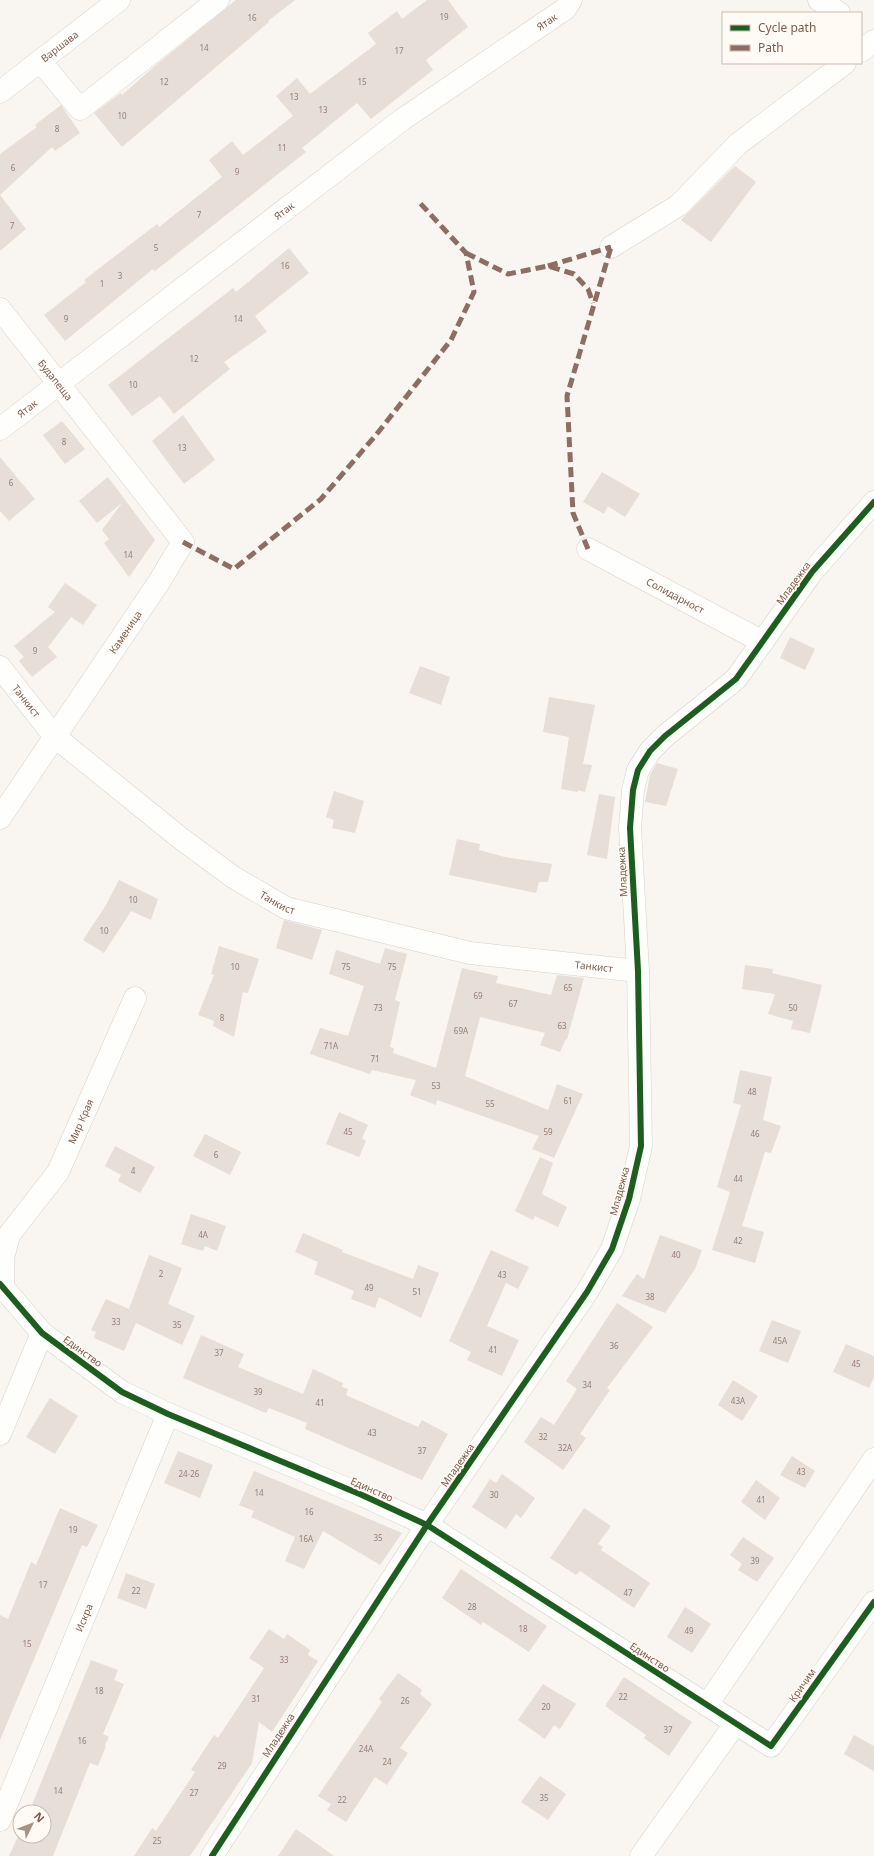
<svg xmlns="http://www.w3.org/2000/svg" width="874" height="1856" font-family="'Noto Sans',sans-serif">
	<style>
		.building { fill: #e6ded7 }
		.lines { fill: none; stroke-linecap: round; stroke-linejoin: round }
		.minor-casing { stroke: #d7d1cb; stroke-width: 23 }
		.minor { stroke: #fefefd; stroke-width: 22 }
		.quiet { stroke: #8d6e63; stroke-width: 5; stroke-dasharray: 10 5; stroke-linecap: butt }
		.cycleway-casing { stroke: #fffaf3; stroke-width: 8 }
		.cycleway { stroke: #1b5e20; stroke-width: 6 }
		.labels { text-anchor: middle; stroke-width: 3.5; stroke-linejoin: round; paint-order: stroke }
		.number-label { font-size: 8px; fill: #977e72 }
		.street-label { font-size: 10px; fill: #7a5c4d; stroke: #fffaf3 }
	</style>
	<rect width="100%" height="100%" fill="#f9f5f0"/>
	<g class="building">
		<polygon points="236,0 295,0 268,21 269,22 122,147 94,113 121,93 122,95 156,65"/>
		<polygon points="427,0 448,0 468,27 426,60 433,70 371,119 357,103 302,148 306,152 178,253 155,271 153,269 65,341 44,315 86,282 84,280 157,224 159,227 222,177 209,160 232,141 243,155 293,116 276,96 297,78 310,94 376,44 368,33 397,11 402,19"/>
		<polygon points="61,105 80,133 55,151 52,147 0,195 26,229 0,251 0,154 37,127 35,125"/>
		<polygon points="735,166 756,182 711,242 681,220"/>
		<polygon points="289,248 309,273 255,316 267,332 224,362 230,369 174,414 160,396 132,416 108,385 233,288 236,292"/>
		<polygon points="183,415 215,460 184,484 152,441"/>
		<polygon points="62,421 85,449 65,464 43,435"/>
		<polygon points="0,457 35,499 9,521 0,511"/>
		<polygon points="602,472 640,494 625,517 608,506 604,514 583,502"/>
		<polygon points="108,477 155,540 129,577 104,543 109,539 102,530 122,503 97,523 79,501"/>
		<polygon points="65,583 97,605 83,625 71,617 48,647 57,657 32,677 19,661 24,657 14,646 55,612 48,607"/>
		<polygon points="790,637 815,649 805,670 780,658"/>
		<polygon points="420,666 450,677 441,705 409,693"/>
		<polygon points="549,697 595,705 583,764 592,765 585,792 578,790 578,792 561,789 569,737 543,732"/>
		<polygon points="657,763 678,769 666,806 645,802 650,775"/>
		<polygon points="334,791 364,801 355,833 332,828 334,820 326,817"/>
		<polygon points="599,794 615,797 607,859 587,855"/>
		<polygon points="457,839 480,844 479,850 505,857 552,864 548,882 539,882 536,893 449,875"/>
		<polygon points="119,880 158,899 151,920 131,911 104,953 83,940 106,905"/>
		<polygon points="284,920 322,930 312,960 276,948"/>
		<polygon points="219,946 259,959 248,993 243,992 234,1037 213,1026 214,1021 198,1015 214,975 211,974"/>
		<polygon points="385,948 407,954 395,1000 400,1002 390,1047 394,1048 393,1053 436,1068 462,968 498,976 496,983 551,995 557,975 584,978 567,1039 566,1039 560,1052 540,1045 545,1033 480,1017 465,1076 548,1110 557,1084 583,1094 554,1158 532,1149 539,1136 437,1100 436,1105 410,1095 416,1080 372,1070 370,1074 310,1054 320,1028 348,1036 364,986 329,974 336,950 380,964"/>
		<polygon points="745,965 773,969 772,973 822,985 810,1033 791,1029 793,1021 768,1014 775,994 742,989"/>
		<polygon points="740,1070 772,1077 763,1120 781,1126 771,1153 765,1152 742,1226 764,1232 755,1263 712,1250 730,1192 717,1187 741,1105 733,1103"/>
		<polygon points="339,1112 368,1125 362,1138 366,1141 359,1157 326,1144"/>
		<polygon points="205,1134 241,1152 230,1175 193,1156"/>
		<polygon points="115,1146 155,1167 140,1193 118,1181 121,1175 105,1166"/>
		<polygon points="540,1157 553,1163 542,1194 567,1207 558,1227 535,1216 533,1220 515,1211"/>
		<polygon points="191,1214 226,1226 217,1251 205,1246 203,1251 181,1244"/>
		<polygon points="303,1233 343,1250 342,1252 413,1279 418,1265 439,1273 421,1318 379,1297 375,1308 351,1299 354,1291 314,1274 318,1262 295,1252"/>
		<polygon points="660,1235 702,1250 695,1269 665,1313 622,1296 637,1274 644,1279"/>
		<polygon points="491,1250 529,1267 518,1289 506,1283 487,1326 519,1340 502,1376 467,1360 471,1352 449,1341"/>
		<polygon points="149,1255 182,1268 168,1304 195,1316 182,1345 136,1323 124,1351 94,1338 96,1332 91,1330 106,1299 129,1309"/>
		<polygon points="617,1303 653,1327 607,1388 610,1390 580,1434 586,1438 563,1470 524,1442 541,1417 554,1425 577,1389 566,1381"/>
		<polygon points="772,1320 801,1331 788,1363 759,1351"/>
		<polygon points="201,1335 244,1354 238,1367 303,1394 313,1369 343,1383 342,1387 348,1389 346,1395 418,1427 422,1420 448,1434 422,1480 305,1429 307,1423 269,1408 266,1413 183,1378"/>
		<polygon points="846,1344 874,1356 874,1377 869,1388 833,1372"/>
		<polygon points="733,1380 758,1396 742,1421 718,1405"/>
		<polygon points="50,1398 78,1416 55,1454 26,1437"/>
		<polygon points="178,1451 213,1465 200,1498 164,1483"/>
		<polygon points="792,1456 815,1471 805,1488 780,1475"/>
		<polygon points="254,1471 341,1507 402,1533 380,1565 323,1531 304,1569 285,1561 295,1537 251,1517 254,1511 239,1505"/>
		<polygon points="502,1474 535,1498 521,1518 516,1514 506,1529 472,1507 490,1479 496,1483"/>
		<polygon points="756,1480 780,1498 765,1520 741,1502"/>
		<polygon points="60,1508 98,1525 87,1547 82,1545 0,1740 0,1615 8,1619 31,1562 36,1565"/>
		<polygon points="584,1508 611,1526 598,1544 603,1547 601,1550 650,1583 634,1608 580,1571 576,1575 550,1558"/>
		<polygon points="743,1537 774,1558 757,1582 738,1570 742,1564 730,1555"/>
		<polygon points="461,1569 547,1626 529,1652 483,1622 481,1625 442,1598"/>
		<polygon points="126,1573 155,1584 146,1609 117,1598"/>
		<polygon points="685,1607 711,1624 692,1653 667,1637"/>
		<polygon points="269,1629 284,1639 287,1634 310,1650 308,1655 318,1661 272,1732 259,1722 252,1763 190,1856 134,1856 152,1828 156,1831 195,1772 191,1770 214,1735 218,1738 264,1668 249,1658"/>
		<polygon points="91,1660 118,1670 114,1680 124,1684 103,1734 109,1737 105,1745 106,1746 98,1766 90,1763 53,1856 9,1856 20,1832 20,1836 44,1836 44,1812 29,1812"/>
		<polygon points="398,1673 422,1690 420,1694 432,1704 400,1748 408,1753 387,1785 375,1777 346,1822 327,1810 331,1804 318,1796 382,1702 379,1699"/>
		<polygon points="624,1677 692,1722 669,1756 644,1738 646,1735 605,1706"/>
		<polygon points="543,1684 576,1704 560,1729 554,1725 545,1739 518,1720"/>
		<polygon points="854,1735 874,1746 874,1771 844,1754"/>
		<polygon points="540,1776 566,1794 548,1820 521,1802"/>
		<polygon points="296,1829 334,1856 278,1856"/>
	</g>
	<g class="lines">
		<g class="minor-casing">
			<g id="minor">
				<polyline points="819,0 839,13"/>
				<polyline points="861,51 874,41"/>
				<polyline points="40,61 80,109 218,0"/>
				<path id="s1" d="M0,92l119,-92"/>
				<polyline points="611,247 679,205 738,144 845,63"/>
				<path id="s2" d="M0,309l183,233 -24,40 -159,236"/>
				<path id="s3" d="M0,429l403,-310 162,-110 6,-9"/>
				<path id="s4" d="M588,549l175,93"/>
				<path id="s5" d="M0,667l54,69 125,101 54,40 53,31 184,45 168,18"/>
				<polyline points="0,1284 42,1333 122,1392 168,1414 362,1495 427,1525 771,1746 874,1602"/>
				<path id="s6" d="M3,1288v-30l6,-23 49,-63 77,-174"/>
				<polyline points="0,1434 42,1333"/>
				<polyline points="707,1705 874,1459"/>
				<path id="s7" d="M0,1820l168,-406"/>
				<polyline points="212,1856 427,1525 587,1292 612,1249 629,1199 641,1146 638,971 630,828 633,790 638,770 650,751 665,736 736,679 812,572 874,502"/>
				<polyline points="641,1856 735,1724"/>
			</g>
		</g>
		<use href="#minor" class="minor"/>
		<g class="quiet">
			<polyline points="466,253 508,274 548,266 574,274 588,289 593,303"/>
			<polyline points="548,266 611,247"/>
			<polyline points="183,542 234,569 321,499 376,435 451,340 474,292 466,253 420,203"/>
			<polyline points="588,549 573,513 567,396 611,247"/>
		</g>
		<g class="cycleway-casing">
			<g id="cycleway">
				<polyline points="0,1284 42,1333 122,1392 168,1414 362,1495 427,1525 771,1746 874,1602"/>
				<polyline points="212,1856 427,1525 587,1292 612,1249 629,1199 641,1146 638,971 630,828 633,790 638,770 650,751 665,736 736,679 812,572 874,502"/>
			</g>
		</g>
		<use href="#cycleway" class="cycleway"/>
	</g>
	<g class="labels">
		<g class="number-label">
			<text x="444" y="20">19</text>
			<text x="252" y="21">16</text>
			<text x="204" y="51">14</text>
			<text x="399" y="54">17</text>
			<text x="164" y="85">12</text>
			<text x="362" y="85">15</text>
			<text x="294" y="100">13</text>
			<text x="323" y="113">13</text>
			<text x="122" y="119">10</text>
			<text x="57" y="132">8</text>
			<text x="282" y="151">11</text>
			<text x="13" y="171">6</text>
			<text x="237" y="175">9</text>
			<text x="199" y="218">7</text>
			<text x="12" y="229">7</text>
			<text x="156" y="251">5</text>
			<text x="285" y="269">16</text>
			<text x="120" y="279">3</text>
			<text x="102" y="287">1</text>
			<text x="66" y="322">9</text>
			<text x="238" y="322">14</text>
			<text x="194" y="362">12</text>
			<text x="133" y="388">10</text>
			<text x="64" y="445">8</text>
			<text x="182" y="451">13</text>
			<text x="11" y="486">6</text>
			<text x="128" y="558">14</text>
			<text x="35" y="654">9</text>
			<text x="133" y="903">10</text>
			<text x="104" y="934">10</text>
			<text x="235" y="970">10</text>
			<text x="346" y="970">75</text>
			<text x="392" y="970">75</text>
			<text x="568" y="991">65</text>
			<text x="478" y="999">69</text>
			<text x="513" y="1007">67</text>
			<text x="378" y="1011">73</text>
			<text x="793" y="1011">50</text>
			<text x="222" y="1021">8</text>
			<text x="562" y="1029">63</text>
			<text x="461" y="1034">69А</text>
			<text x="331" y="1049">71А</text>
			<text x="375" y="1062">71</text>
			<text x="436" y="1089">53</text>
			<text x="752" y="1095">48</text>
			<text x="568" y="1104">61</text>
			<text x="490" y="1107">55</text>
			<text x="348" y="1135">45</text>
			<text x="548" y="1135">59</text>
			<text x="755" y="1137">46</text>
			<text x="216" y="1158">6</text>
			<text x="133" y="1174">4</text>
			<text x="738" y="1182">44</text>
			<text x="203" y="1238">4А</text>
			<text x="738" y="1244">42</text>
			<text x="676" y="1258">40</text>
			<text x="161" y="1277">2</text>
			<text x="502" y="1278">43</text>
			<text x="369" y="1291">49</text>
			<text x="417" y="1295">51</text>
			<text x="650" y="1300">38</text>
			<text x="116" y="1325">33</text>
			<text x="177" y="1328">35</text>
			<text x="780" y="1344">45А</text>
			<text x="614" y="1349">36</text>
			<text x="493" y="1353">41</text>
			<text x="219" y="1356">37</text>
			<text x="856" y="1367">45</text>
			<text x="587" y="1388">34</text>
			<text x="258" y="1395">39</text>
			<text x="738" y="1404">43А</text>
			<text x="320" y="1406">41</text>
			<text x="372" y="1436">43</text>
			<text x="543" y="1440">32</text>
			<text x="565" y="1451">32А</text>
			<text x="422" y="1454">37</text>
			<text x="801" y="1475">43</text>
			<text x="189" y="1477">24-26</text>
			<text x="259" y="1496">14</text>
			<text x="494" y="1498">30</text>
			<text x="761" y="1503">41</text>
			<text x="309" y="1515">16</text>
			<text x="73" y="1533">19</text>
			<text x="378" y="1541">35</text>
			<text x="306" y="1542">16А</text>
			<text x="755" y="1564">39</text>
			<text x="43" y="1588">17</text>
			<text x="136" y="1594">22</text>
			<text x="628" y="1596">47</text>
			<text x="472" y="1610">28</text>
			<text x="523" y="1632">18</text>
			<text x="689" y="1634">49</text>
			<text x="27" y="1647">15</text>
			<text x="284" y="1663">33</text>
			<text x="99" y="1694">18</text>
			<text x="623" y="1700">22</text>
			<text x="256" y="1702">31</text>
			<text x="405" y="1704">26</text>
			<text x="546" y="1710">20</text>
			<text x="668" y="1733">37</text>
			<text x="82" y="1744">16</text>
			<text x="366" y="1752">24А</text>
			<text x="387" y="1765">24</text>
			<text x="222" y="1769">29</text>
			<text x="58" y="1794">14</text>
			<text x="194" y="1796">27</text>
			<text x="544" y="1801">35</text>
			<text x="342" y="1803">22</text>
			<text x="157" y="1844">25</text>
		</g>
		<g class="street-label">
			<text dy="4" stroke="none"><textPath href="#s3" startOffset="682">Ятак</textPath></text>
			<text dy="4" stroke="none"><textPath href="#s1" startOffset="75">Варшава</textPath></text>
			<text dy="4" stroke="none"><textPath href="#s3" startOffset="358">Ятак</textPath></text>
			<text dy="4" stroke="none"><textPath href="#s2" startOffset="90">Будапеща</textPath></text>
			<text dy="4" stroke="none"><textPath href="#s3" startOffset="34">Ятак</textPath></text>
			<text transform="translate(793 583) rotate(-54)" y="4">Младежка</text>
			<text dy="4" stroke="none"><textPath href="#s4" startOffset="99">Солидарност</textPath></text>
			<text transform="translate(125 632) rotate(-56)" y="4">Каменица</text>
			<text dy="4" stroke="none"><textPath href="#s5" startOffset="43">Танкист</textPath></text>
			<text transform="translate(622 872) rotate(-93)" y="4">Младежка</text>
			<text dy="4" stroke="none"><textPath href="#s5" startOffset="367">Танкист</textPath></text>
			<text dy="4" stroke="none"><textPath href="#s5" startOffset="691">Танкист</textPath></text>
			<text dy="4" stroke="none"><textPath href="#s6" startOffset="189">Мир Края</textPath></text>
			<text transform="translate(619 1191) rotate(-75)" y="4">Младежка</text>
			<text transform="translate(83 1351) rotate(36)" y="4">Единство</text>
			<text transform="translate(457 1465) rotate(-55)" y="4">Младежка</text>
			<text transform="translate(372 1489) rotate(24)" y="4">Единство</text>
			<text dy="4" stroke="none"><textPath href="#s7" startOffset="219">Искра</textPath></text>
			<text transform="translate(650 1657) rotate(33)" y="4">Единство</text>
			<text transform="translate(802 1685) rotate(-55)" y="4">Кричим</text>
			<text transform="translate(278 1735) rotate(-57)" y="4">Младежка</text>
		</g>
	</g>
	<rect x="722" y="12" width="140" height="52" fill="#fffaf3" stroke="#cabbb1"/>
	<rect x="730" y="25" width="20" height="6" fill="#1b5e20" stroke="#cabbb1"/>
	<text x="758" y="32" font-size="12" fill="#7a5c4d">Cycle path</text>
	<rect x="730" y="45" width="20" height="6" fill="#8d6e63" stroke="#cabbb1"/>
	<text x="758" y="52" font-size="12" fill="#7a5c4d">Path</text>
	<g transform="translate(32 1824) rotate(47)"><circle r="19" fill="#fffaf3" stroke="#cabbb1"/>
	<path d="M0-3L7 15L0 10L-7 15Z" fill="#a69286"/>
	<text y="-6" font-size="11" font-weight="bold" text-anchor="middle" fill="#7a5c4d">N</text>
	</g>
</svg>
